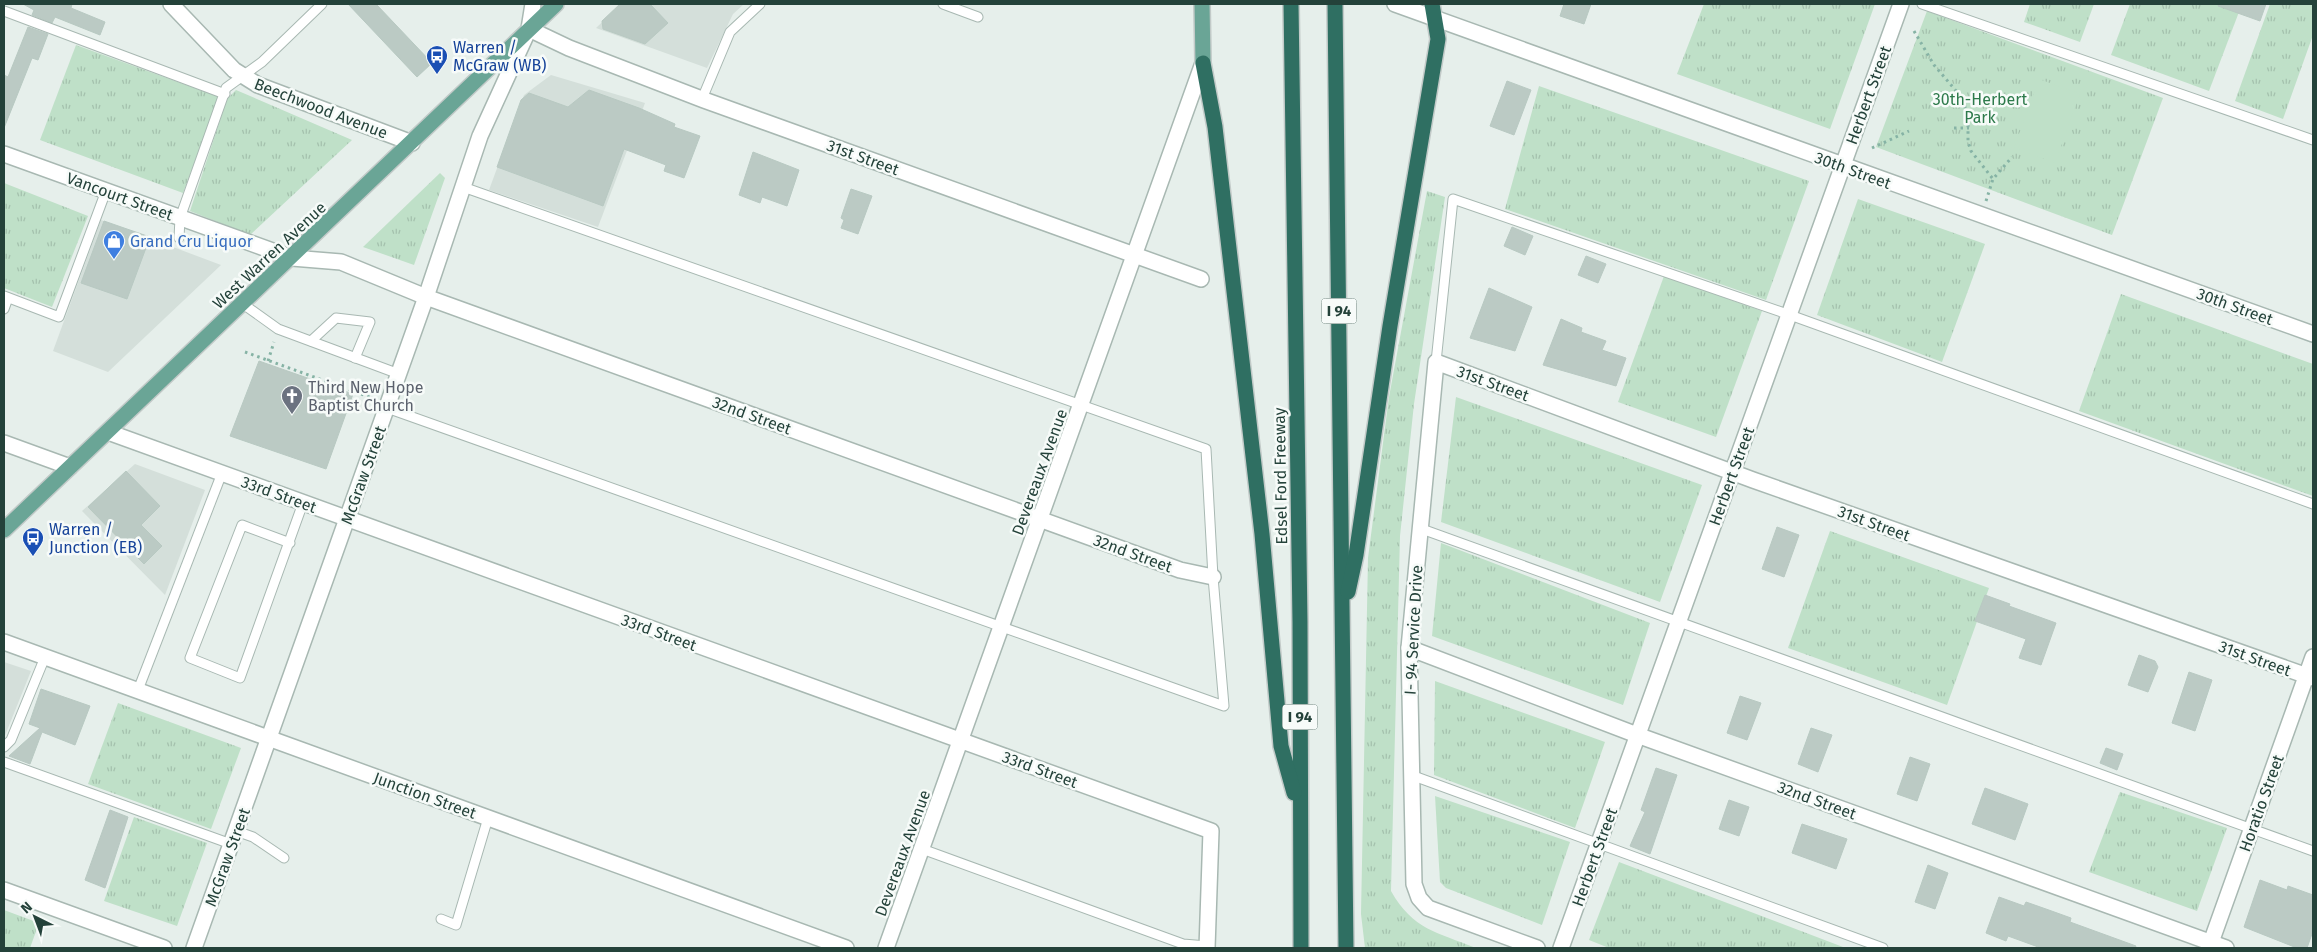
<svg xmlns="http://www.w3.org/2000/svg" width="2317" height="952" font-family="'Fira Sans',sans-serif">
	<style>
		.built { fill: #d4dfda }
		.grass { fill: url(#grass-tufts) }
		.pitch { fill: #bfe0c8 }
		.building { fill: #bbcac4; stroke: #b8c9c2 }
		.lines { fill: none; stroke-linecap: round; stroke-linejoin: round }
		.service-casing { stroke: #a8b8b2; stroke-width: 11 }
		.minor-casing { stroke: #a8b8b2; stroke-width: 18 }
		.tertiary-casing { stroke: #a8b8b2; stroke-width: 18 }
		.primary-casing { stroke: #c2cac8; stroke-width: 18 }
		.motorway-casing { stroke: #c2cac8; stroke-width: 18 }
		.path { stroke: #86b3a5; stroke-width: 3; stroke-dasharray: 2.5 4; stroke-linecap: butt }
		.service { stroke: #fff; stroke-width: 9 }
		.minor { stroke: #fff; stroke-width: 15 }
		.tertiary { stroke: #fff; stroke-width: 15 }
		.primary { stroke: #6aa596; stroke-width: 15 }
		.motorway { stroke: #2f6f62; stroke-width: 15 }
		.labels { text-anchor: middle; stroke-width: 5; stroke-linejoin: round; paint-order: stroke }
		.shield { fill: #f7fbf9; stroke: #637a73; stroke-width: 1 }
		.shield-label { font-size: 15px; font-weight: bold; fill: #24423a }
		.transit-label { font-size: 16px; fill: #164399; stroke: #f7fbf9; text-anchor: start }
		.street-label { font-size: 16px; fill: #24423a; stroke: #f7fbf9 }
		.park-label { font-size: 16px; fill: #2d7a4b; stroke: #f7fbf9 }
		.shop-label { font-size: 16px; fill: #366cbe; stroke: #f7fbf9; text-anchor: start }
		.worship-label { font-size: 16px; fill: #5b616d; stroke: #f7fbf9; text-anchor: start }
	</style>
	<defs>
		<pattern id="grass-tufts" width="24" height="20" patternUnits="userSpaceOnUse" patternTransform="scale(1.25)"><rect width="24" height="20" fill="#bfe0c8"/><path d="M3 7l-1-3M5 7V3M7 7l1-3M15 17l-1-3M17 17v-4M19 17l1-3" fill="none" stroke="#a4c1ad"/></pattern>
	</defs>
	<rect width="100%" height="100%" fill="#e6efeb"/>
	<g class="built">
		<polygon points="621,4 744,4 733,14 707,68 596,28"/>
		<polygon points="551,75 645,103 598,227 489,190 524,95"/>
		<polygon points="101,220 221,265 108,372 53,351"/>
		<polygon points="135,464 205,490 165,595 82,511"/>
		<polygon points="4,662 31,671 4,738"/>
	</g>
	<g class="grass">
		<polygon points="1704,4 1875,4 1830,129 1677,74"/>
		<polygon points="2030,4 2094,4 2080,42 2024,22"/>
		<polygon points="2130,4 2242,4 2209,91 2111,55"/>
		<polygon points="2270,4 2313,4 2313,35 2283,119 2235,101"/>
		<polygon points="1927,11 2163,98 2112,235 1876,147"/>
		<polygon points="76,45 219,97 183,193 40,140"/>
		<polygon points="1539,86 1809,181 1766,300 1505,209"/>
		<polygon points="236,90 352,140 250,235 190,211 227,99"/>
		<polygon points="440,173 445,178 414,265 363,247"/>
		<polygon points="4,183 88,216 52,307 4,288"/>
		<path d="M1427,191l18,6 -31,207 -14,132 -9,355c22,39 46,41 85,57h-111l-4,-34 7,-356 21,-161z"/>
		<polygon points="1858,199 1985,244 1942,362 1817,315"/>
		<polygon points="1664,276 1762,311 1716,437 1618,402"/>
		<polygon points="2121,294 2313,364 2313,496 2079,411"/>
		<polygon points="1456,397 1702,485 1660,602 1441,522"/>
		<polygon points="1830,531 1989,588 1947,705 1788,648"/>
		<polygon points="1441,543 1650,623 1623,705 1432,636"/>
		<polygon points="1435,681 1605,742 1575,828 1434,775"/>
		<polygon points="118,703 241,748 211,829 88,784"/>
		<polygon points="2120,792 2227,828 2197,911 2089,872"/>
		<polygon points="1435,796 1570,842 1542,925 1446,888 1440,882"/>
		<polygon points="134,817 207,843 177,926 104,901"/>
		<polygon points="1619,862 1843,947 1609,948 1589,940"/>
		<polygon points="4,910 39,923 30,948 4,948"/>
	</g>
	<polygon class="pitch" points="2039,79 2080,94 2055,163 2014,148"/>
	<g class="building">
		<polygon points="23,4 72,4 71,8 105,22 100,35 55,17 52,23 32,15 34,10"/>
		<polygon points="348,4 376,4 432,63 417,77"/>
		<polygon points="620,4 650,4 668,23 645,44 603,29 602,21"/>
		<polygon points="1564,4 1591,4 1584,24 1560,16"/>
		<polygon points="2219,4 2266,4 2260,21 2218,6"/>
		<polygon points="28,27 48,34 38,60 32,58 4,128 4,75 8,77"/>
		<polygon points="1507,81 1531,90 1514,135 1490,126"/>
		<polygon points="589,90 639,108 675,124 674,127 700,136 684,178 664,171 666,165 624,149 603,206 497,167 521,100 529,93 568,107"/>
		<polygon points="753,152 799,170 787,206 762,197 760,203 739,195"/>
		<polygon points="851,189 872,196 858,234 841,228 844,220 841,218"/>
		<polygon points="104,221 150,237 127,299 81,283"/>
		<polygon points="1512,227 1533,236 1525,255 1504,246"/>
		<polygon points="1586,256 1606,264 1598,283 1578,275"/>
		<polygon points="1489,288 1532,307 1515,351 1470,338"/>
		<polygon points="1561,319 1582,328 1581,332 1606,341 1602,350 1626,358 1616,386 1543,365"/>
		<polygon points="259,361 353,394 326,469 230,436"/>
		<polygon points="126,471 160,506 141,525 162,546 144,564 88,507"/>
		<polygon points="1777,527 1799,535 1784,577 1762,569"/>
		<polygon points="1985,595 2010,604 2009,606 2056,623 2041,665 2019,658 2026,639 1975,621"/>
		<polygon points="2139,655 2155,661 2158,667 2148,692 2128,685"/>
		<polygon points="2189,672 2212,680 2195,731 2172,723"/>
		<polygon points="41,689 90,706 75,745 42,732 30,764 9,756 40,728 29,724"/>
		<polygon points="1740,696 1761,703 1747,740 1727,733"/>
		<polygon points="1811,728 1832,735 1818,772 1798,764"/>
		<polygon points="2106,748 2123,754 2117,770 2100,763"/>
		<polygon points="1910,757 1930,764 1917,801 1897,794"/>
		<polygon points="1656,768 1677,775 1650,854 1630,846 1645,812 1641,810"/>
		<polygon points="1985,788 2028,804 2015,840 1972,824"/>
		<polygon points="1729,800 1749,807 1739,836 1719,829"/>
		<polygon points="110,810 128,817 105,888 85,880"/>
		<polygon points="1802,824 1847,839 1836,869 1792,853"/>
		<polygon points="1928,865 1948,873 1935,909 1915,902"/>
		<polygon points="2260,880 2287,890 2288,886 2313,895 2313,931 2307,948 2297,948 2244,927"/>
		<polygon points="1999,897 2024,906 2026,902 2046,909 2071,918 2070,922 2136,946 2135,948 2041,948 2008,936 2006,941 1986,933"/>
	</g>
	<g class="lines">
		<g class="service-casing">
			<g id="service">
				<polyline points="943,4 978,17"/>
				<polyline points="1922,4 2313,140"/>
				<polyline points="4,11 225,94"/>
				<polyline points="702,99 730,32 760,4"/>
				<polyline points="179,238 180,218 226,88 262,62 322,4"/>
				<polyline points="4,296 59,317 106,191"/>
				<polyline points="243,304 278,329 399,374"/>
				<polyline points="4,309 8,298"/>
				<polyline points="311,341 336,318 370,322 355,358"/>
				<polyline points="1436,362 1453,199 1790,315 2313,504"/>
				<polyline points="387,408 1224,706 1213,577 1206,449 463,187"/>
				<polyline points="1419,528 2313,851"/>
				<polyline points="290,543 242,525 190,658 240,678 303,503"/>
				<polyline points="138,690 222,473"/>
				<polyline points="4,747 11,740 45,657"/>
				<polyline points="4,762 231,844"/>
				<polyline points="1411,775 1883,948"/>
				<polyline points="236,831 253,837 284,858"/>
				<polyline points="922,849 1183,944 1207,946"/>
				<polyline points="441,919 456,925 488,818"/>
			</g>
		</g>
		<g class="minor-casing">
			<g id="minor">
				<polyline points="171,4 234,70 258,85 412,143"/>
				<polyline points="1395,4 2313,334"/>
				<polyline points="529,29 569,48 704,100 1201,279"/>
				<polyline points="4,154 292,258 341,262 426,297 1180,570 1213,577"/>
				<polyline points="108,432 1211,831 1207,948"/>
				<polyline points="4,443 70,467"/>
				<polyline points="4,642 846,948"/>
				<polyline points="1409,648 1637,735 2226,948"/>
				<polyline points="4,890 164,948"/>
				<polyline points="886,948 1203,63"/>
				<polyline points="1537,948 1428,908 1419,898 1414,884 1409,648 1436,362 1753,480 2313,678"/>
				<polyline points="1561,948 1901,4"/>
				<polyline points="2209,948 2313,657"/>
			</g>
		</g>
		<g class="tertiary-casing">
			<polyline id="tertiary" points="194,948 426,297 480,136 529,29 533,4"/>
		</g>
		<g class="primary-casing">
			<g id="primary">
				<polyline points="1202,4 1203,63"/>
				<polyline points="4,530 556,4"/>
			</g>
		</g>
		<g class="motorway-casing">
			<g id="motorway">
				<polyline points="1291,4 1300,622 1301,948"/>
				<polyline points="1335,4 1346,948"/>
				<polyline points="1203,63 1215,127 1262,534 1281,746 1294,793"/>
				<polyline points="1348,592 1356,555 1390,326 1438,39 1432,4"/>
			</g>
		</g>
		<g class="path">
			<polyline points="1914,31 1934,65 1963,99 1968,120 1968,142 1971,151 1993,179"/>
			<polyline points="1954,128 1969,128"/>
			<polyline points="1872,148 1909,131"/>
			<polyline points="1986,201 1993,179 2012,157"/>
			<polyline points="245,352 372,398"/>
			<polyline points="268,361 274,342"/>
		</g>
		<use href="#service" class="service"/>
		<use href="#minor" class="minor"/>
		<use href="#tertiary" class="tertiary"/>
		<use href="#primary" class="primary"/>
		<use href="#motorway" class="motorway"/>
	</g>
	<defs>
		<g id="bus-pin" transform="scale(1.125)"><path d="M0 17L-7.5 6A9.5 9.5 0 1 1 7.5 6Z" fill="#1a4fb4" stroke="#f7fbf9"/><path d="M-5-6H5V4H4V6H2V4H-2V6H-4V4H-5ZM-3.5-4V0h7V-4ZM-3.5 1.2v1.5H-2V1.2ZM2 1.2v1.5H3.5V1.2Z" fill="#fff"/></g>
		<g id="shop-pin" transform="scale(1.125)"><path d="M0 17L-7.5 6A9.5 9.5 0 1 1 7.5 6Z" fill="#3f7fe0" stroke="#f7fbf9"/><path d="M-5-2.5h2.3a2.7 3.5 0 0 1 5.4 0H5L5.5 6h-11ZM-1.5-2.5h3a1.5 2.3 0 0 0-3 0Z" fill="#fff"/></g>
		<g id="church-pin" transform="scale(1.125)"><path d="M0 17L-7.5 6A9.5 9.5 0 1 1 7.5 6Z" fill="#6b7280" stroke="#f7fbf9"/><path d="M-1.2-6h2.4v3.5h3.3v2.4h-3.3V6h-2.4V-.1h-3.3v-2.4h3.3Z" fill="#fff"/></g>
	</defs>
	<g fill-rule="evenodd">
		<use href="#bus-pin" x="437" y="56"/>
		<use href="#shop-pin" x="114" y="241"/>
		<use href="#church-pin" x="292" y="396"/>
		<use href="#bus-pin" x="33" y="538"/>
	</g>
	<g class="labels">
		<g class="shield">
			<rect x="1321.5" y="298.5" width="35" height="25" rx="4"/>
			<rect x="1282.5" y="704.5" width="35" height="25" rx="4"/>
		</g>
		<g class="shield-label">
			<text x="1339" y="316">I 94</text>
			<text x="1300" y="722">I 94</text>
		</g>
		<g class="transit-label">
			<text x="453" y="53">Warren /<tspan x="453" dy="18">McGraw (WB)</tspan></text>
			<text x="49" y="535">Warren /<tspan x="49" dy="18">Junction (EB)</tspan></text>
		</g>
		<g class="street-label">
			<text transform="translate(1868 95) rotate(-70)" y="6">Herbert Street</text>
			<text transform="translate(321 108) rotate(21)" y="6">Beechwood Avenue</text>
			<text transform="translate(863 157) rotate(20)" y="6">31st Street</text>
			<text transform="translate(1853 170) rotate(20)" y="6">30th Street</text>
			<text transform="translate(120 196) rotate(20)" y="6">Vancourt Street</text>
			<text transform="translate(269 255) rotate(-43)" y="6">West Warren Avenue</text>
			<text transform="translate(2235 306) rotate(20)" y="6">30th Street</text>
			<text transform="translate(1493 383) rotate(20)" y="6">31st Street</text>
			<text transform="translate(752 415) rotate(20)" y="6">32nd Street</text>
			<text transform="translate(1039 472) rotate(-70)" y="6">Devereaux Avenue</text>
			<text transform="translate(363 475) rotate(-70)" y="6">McGraw Street</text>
			<text transform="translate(1280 476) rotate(-91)" y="6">Edsel Ford Freeway</text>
			<text transform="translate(1731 476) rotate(-70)" y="6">Herbert Street</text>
			<text transform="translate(279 494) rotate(20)" y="6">33rd Street</text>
			<text transform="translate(1874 523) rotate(20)" y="6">31st Street</text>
			<text transform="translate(1133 553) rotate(20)" y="6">32nd Street</text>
			<text transform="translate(1413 630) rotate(-87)" y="6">I- 94 Service Drive</text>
			<text transform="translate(659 632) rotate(20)" y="6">33rd Street</text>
			<text transform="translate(2255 658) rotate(20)" y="6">31st Street</text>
			<text transform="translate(1040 769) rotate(20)" y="6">33rd Street</text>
			<text transform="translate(425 795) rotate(20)" y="6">Junction Street</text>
			<text transform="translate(1817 800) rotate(20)" y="6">32nd Street</text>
			<text transform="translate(2261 803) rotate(-70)" y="6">Horatio Street</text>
			<text transform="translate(902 853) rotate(-70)" y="6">Devereaux Avenue</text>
			<text transform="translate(227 857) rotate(-70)" y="6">McGraw Street</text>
			<text transform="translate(1594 857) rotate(-70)" y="6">Herbert Street</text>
		</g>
		<g class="park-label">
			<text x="1980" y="105">30th-Herbert<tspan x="1980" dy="18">Park</tspan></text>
		</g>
		<g class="shop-label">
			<text x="130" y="247">Grand Cru Liquor</text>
		</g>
		<g class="worship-label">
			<text x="308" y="393">Third New Hope<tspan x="308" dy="18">Baptist Church</tspan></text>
		</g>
	</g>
	<rect width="2317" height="952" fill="none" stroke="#24423a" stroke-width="10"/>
	<g transform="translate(35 917) rotate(318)" stroke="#f7fbf9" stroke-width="4" paint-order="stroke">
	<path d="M0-4L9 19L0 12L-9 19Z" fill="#24423a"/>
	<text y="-8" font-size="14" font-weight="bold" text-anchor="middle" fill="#24423a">N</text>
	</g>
</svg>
